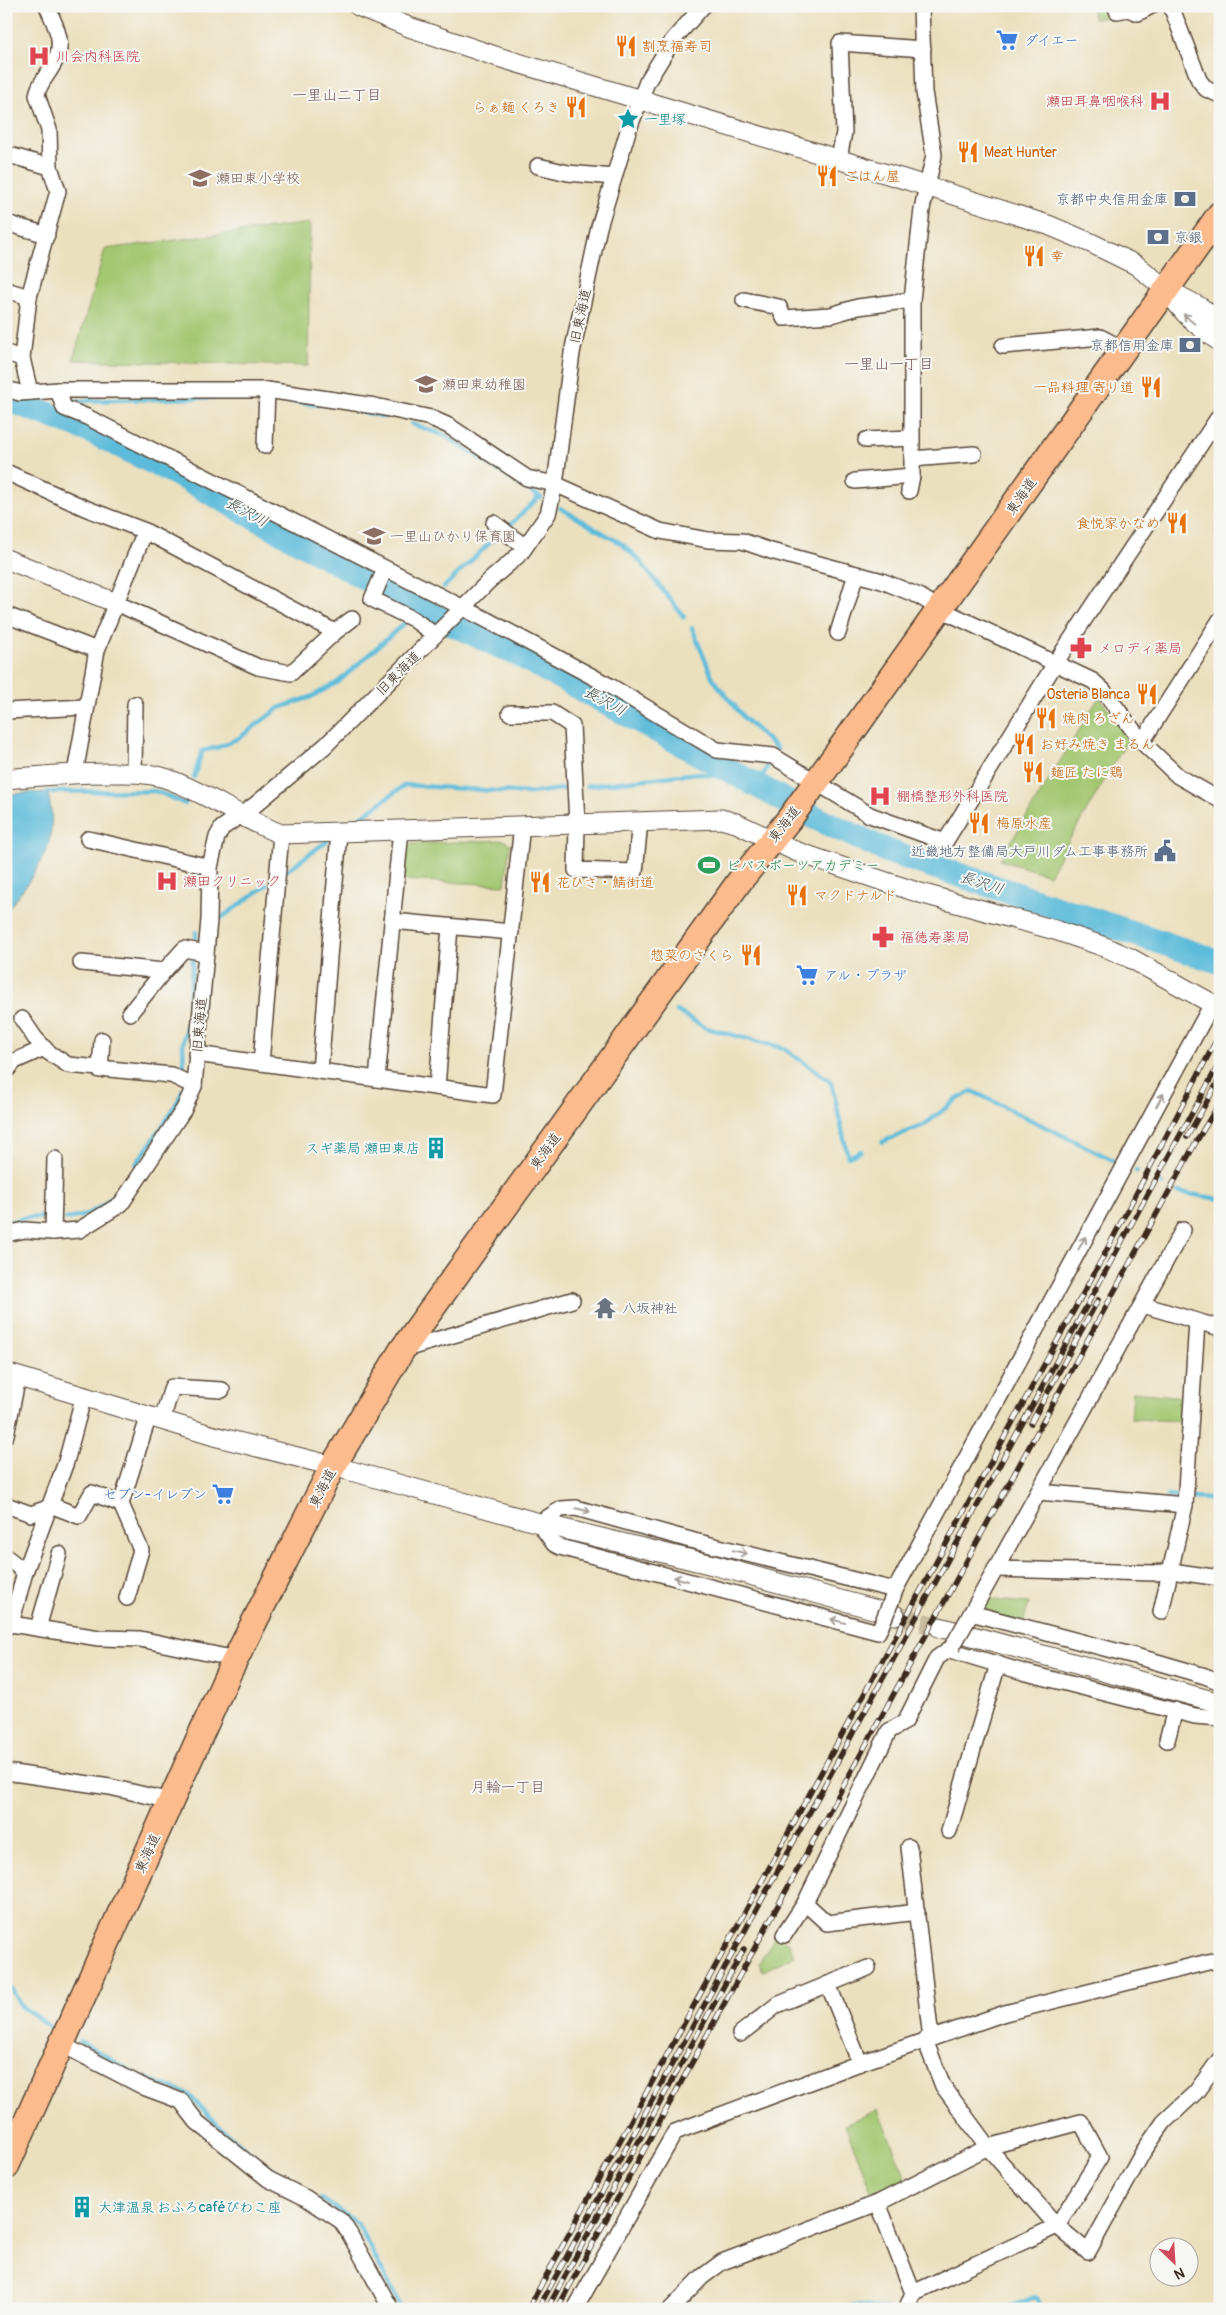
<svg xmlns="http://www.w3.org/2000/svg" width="1226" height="2315" font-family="Pangolin,'Klee One',sans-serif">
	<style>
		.green { fill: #a3c771; stroke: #6f7848 }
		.water { fill: #5cbbda; stroke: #4c727c }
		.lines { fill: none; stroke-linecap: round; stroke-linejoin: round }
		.stream { stroke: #5cbbda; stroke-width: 4.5 }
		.river { stroke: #5cbbda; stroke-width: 25 }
		.tertiary-tunnel { stroke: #c8bc9e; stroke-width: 19; stroke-dasharray: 19 9; stroke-linecap: butt }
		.minor-casing { stroke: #554536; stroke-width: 18 }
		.tertiary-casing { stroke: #554536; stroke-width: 21 }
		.trunk-casing { stroke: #554536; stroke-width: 28 }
		.minor { stroke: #fff; stroke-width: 15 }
		.tertiary { stroke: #fff; stroke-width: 19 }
		.trunk { stroke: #fbbb8c; stroke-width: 25 }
		.rail-casing { stroke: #3b2a1e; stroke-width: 5.5 }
		.rail { stroke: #f6f6f2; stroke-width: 4; stroke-dasharray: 11; stroke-linecap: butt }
		.minor-bridge-casing { stroke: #554536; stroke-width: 18; stroke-linecap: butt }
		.minor-bridge { stroke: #fff; stroke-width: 15 }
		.oneway { stroke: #a79f9a }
		.labels { text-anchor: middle; stroke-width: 4; stroke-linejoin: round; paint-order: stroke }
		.shop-label { font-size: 14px; fill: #366cbe; stroke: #f6f6f2; text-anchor: start }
		.food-label { font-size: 14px; fill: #c56008; stroke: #f6f6f2; text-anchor: start }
		.health-label { font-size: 14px; fill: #be3a42; stroke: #f6f6f2; text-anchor: start }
		.culture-label { font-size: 14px; fill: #0d838f; stroke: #f6f6f2; text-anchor: start }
		.education-label { font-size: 14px; fill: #785e54; stroke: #f6f6f2; text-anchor: start }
		.service-label { font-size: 14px; fill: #4e5e75; stroke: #f6f6f2; text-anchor: end }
		.street-label { font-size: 14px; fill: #3b2a1e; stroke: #f6f6f2 }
		.leisure-label { font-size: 14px; fill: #27864d; stroke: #f6f6f2; text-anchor: start }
		.worship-label { font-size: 14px; fill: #5b616d; stroke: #f6f6f2; text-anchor: start }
		.neighbourhood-label { font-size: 15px; fill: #75595d; stroke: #f6f6f2 }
		.water-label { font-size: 15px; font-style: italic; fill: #455656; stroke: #f6f6f2 }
	</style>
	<rect width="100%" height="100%" fill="#f6f6f2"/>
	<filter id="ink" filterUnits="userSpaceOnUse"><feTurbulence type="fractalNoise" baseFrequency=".02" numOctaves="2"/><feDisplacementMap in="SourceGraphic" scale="10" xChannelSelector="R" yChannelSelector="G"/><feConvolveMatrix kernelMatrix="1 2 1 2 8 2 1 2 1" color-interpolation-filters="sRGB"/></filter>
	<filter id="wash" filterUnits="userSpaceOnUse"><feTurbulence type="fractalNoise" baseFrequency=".0096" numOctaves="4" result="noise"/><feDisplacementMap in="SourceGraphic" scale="20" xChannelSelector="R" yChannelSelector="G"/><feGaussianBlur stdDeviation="1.12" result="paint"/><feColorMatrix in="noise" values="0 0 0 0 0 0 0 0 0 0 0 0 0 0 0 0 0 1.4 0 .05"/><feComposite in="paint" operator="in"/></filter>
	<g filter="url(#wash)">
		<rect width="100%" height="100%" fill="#ebe0be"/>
		<g class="green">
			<polygon points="1091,6 1106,6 1108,17 1094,19"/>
			<polygon points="310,223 308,366 73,360 105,249"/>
			<polygon points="1099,697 1129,738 1049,875 1000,860"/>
			<polygon points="504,840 510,844 505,885 401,880 403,849 409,844"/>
			<polygon points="1133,1392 1184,1397 1182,1421 1131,1419"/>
			<polygon points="984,1599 1029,1603 1022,1627 978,1613"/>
			<polygon points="776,1936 789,1943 794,1956 763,1971 759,1963"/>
			<polygon points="878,2110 908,2183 874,2198 845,2124"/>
		</g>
		<path class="water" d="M48,792c2,12 5,26 3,39 -3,29 -28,58 -45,81v-118z"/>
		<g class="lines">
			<g class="stream">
				<polyline points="279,400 318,405"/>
				<polyline points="74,401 238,397"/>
				<polyline points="33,405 53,404"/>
				<polyline points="355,410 384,417"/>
				<polyline points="412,424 444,435 541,498"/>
				<polyline points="560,508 622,544 639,560 684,617"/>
				<polyline points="509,526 539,497"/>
				<polyline points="444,587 500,533"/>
				<polyline points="692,628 713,679 744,718 777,749"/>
				<polyline points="194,777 202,751 219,747 239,738 279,708 311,697 338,682 427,603"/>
				<polyline points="758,785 767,767"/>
				<polyline points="587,786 698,773 755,783"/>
				<polyline points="48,792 156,791 185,804 186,801"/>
				<polyline points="351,824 405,785 529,793 571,788"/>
				<polyline points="285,872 327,841"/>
				<polyline points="221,918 267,885"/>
				<polyline points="196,940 196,932"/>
				<polyline points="189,1004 193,958"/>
				<polyline points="677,1011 706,1028 783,1048 829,1080 832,1085 848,1157 861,1151"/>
				<polyline points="184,1070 183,1044 188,1016"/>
				<polyline points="882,1142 924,1125 956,1100 972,1091 1113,1160"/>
				<path d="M136,1164c9,-13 46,-63 46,-74"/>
				<polyline points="1136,1171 1137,1172"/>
				<polyline points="1161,1183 1162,1184"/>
				<polyline points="1177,1192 1220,1199"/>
				<path d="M65,1219c26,-2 45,-16 60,-37"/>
				<polyline points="6,1223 24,1218 46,1217"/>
				<polyline points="1058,1484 1079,1489"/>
				<polyline points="1168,1496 1220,1500"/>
				<polyline points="6,1980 21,2006 51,2027"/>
				<polyline points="80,2041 135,2074 188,2094 229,2136 265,2164 299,2187"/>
				<polyline points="321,2199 357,2223 402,2309"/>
				<polyline points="846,2309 855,2306 889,2309"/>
				<polyline points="1005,2309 1035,2297 1044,2309"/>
			</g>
			<polyline class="river" points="6,401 21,404 88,430 177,474 425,611 523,657 818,819 890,852 1220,962"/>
		</g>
	</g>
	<g filter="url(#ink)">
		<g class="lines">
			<polyline class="tertiary-tunnel" points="895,1615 939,1627"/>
			<g class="minor-casing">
				<g id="minor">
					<polyline points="1171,6 1199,80 1206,89 1220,95"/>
					<polyline points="1117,11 1128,9 1138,13 1151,6"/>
					<polyline points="6,154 50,167"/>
					<polyline points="839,159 844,132 840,43 923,49"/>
					<polyline points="538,166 568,173 614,177"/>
					<polyline points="6,223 47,235"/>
					<polyline points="6,290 29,297"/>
					<polyline points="744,300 779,307 784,318 831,315 858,307 912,300"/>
					<polyline points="1003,346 1100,337 1123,349"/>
					<polyline points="6,353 22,358"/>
					<polyline points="6,389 20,393 58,390 267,390 375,406 431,418 449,426 527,478 555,484 660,531 708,540 742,541 771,551 882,581 919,596 940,609 1093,681 1103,690 1142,742 1178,776 1220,800"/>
					<polyline points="58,390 64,408 87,417 487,620 610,686 717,750 773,756 870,815 945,842 1056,662 1220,415"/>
					<path d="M30,392l-8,-34 7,-61 29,-106 -8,-24 -1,-37 -12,-35c1,-9 8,-17 13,-25 17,-26 8,-38 -3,-64"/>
					<polyline points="866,440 911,438"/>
					<polyline points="265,446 267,390"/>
					<polyline points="912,459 974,454"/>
					<polyline points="6,472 85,508 145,531 335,632"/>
					<polyline points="855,481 912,476"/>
					<polyline points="909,491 912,476 912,300 922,209 934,155 924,92 921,6"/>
					<polyline points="494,523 525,547"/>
					<polyline points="385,569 372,599 413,619 435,635"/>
					<polyline points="116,603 258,667 291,673 335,632 352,619"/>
					<polyline points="6,615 97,650"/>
					<polyline points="838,633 856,574"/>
					<polyline points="6,711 86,707"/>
					<polyline points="510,713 552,713 572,726 577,823 576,870 635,872 640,821"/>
					<polyline points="1142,742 1220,620"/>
					<polyline points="134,772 135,704"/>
					<polyline points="75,773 97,650 145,531"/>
					<polyline points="88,839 210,867"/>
					<polyline points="392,921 511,932"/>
					<polyline points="81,963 164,971 184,949 206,953"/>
					<polyline points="130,1013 164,971"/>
					<polyline points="22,1019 35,1038 48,1052 68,1065 171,1075 194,1086"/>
					<polyline points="196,1054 493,1095 522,825"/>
					<polyline points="261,1063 281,834"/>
					<polyline points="100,1070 102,1040"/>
					<polyline points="6,1071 15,1061 44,1048"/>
					<polyline points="320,1071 339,832"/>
					<polyline points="377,1079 401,830"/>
					<polyline points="437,1087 450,927"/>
					<polyline points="53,1232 55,1159"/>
					<polyline points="6,1234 25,1230 53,1232 79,1230 121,1204 184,1109 194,1086 209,920 210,867 217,837 222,828 255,805 325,746 489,581 521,553 548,514 555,484 572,353 599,227 628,131 647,82 673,40 703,6"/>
					<polyline points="1143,1305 1220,1328"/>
					<polyline points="402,1350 572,1300"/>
					<polyline points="162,1420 172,1387 222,1390"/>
					<polyline points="6,1435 18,1377"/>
					<polyline points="1039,1492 1185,1505"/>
					<polyline points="121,1504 141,1550 127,1598"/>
					<polyline points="6,1505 31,1514 53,1506 79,1516 92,1493 121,1504 149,1415"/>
					<polyline points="6,1557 25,1572"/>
					<polyline points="995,1569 1155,1573 1171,1571 1220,1578"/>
					<polyline points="895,1590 1212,1004"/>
					<polyline points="1161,1612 1185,1505 1197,1322"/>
					<polyline points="971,1613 1150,1660 1205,1676 1220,1682"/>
					<polyline points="968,1619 1183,1230"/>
					<polyline points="11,1624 99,1638 140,1639 236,1659"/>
					<polyline points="881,1626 878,1632 560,1547 554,1544 539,1523 561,1509 576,1508 694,1541 895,1590 892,1599"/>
					<polyline points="6,1627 11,1624 25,1572 66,1462 84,1395"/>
					<polyline points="38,1628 59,1554"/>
					<polyline points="950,1650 1023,1672 1195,1716 1220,1718"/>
					<polyline points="1167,1740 1175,1710"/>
					<polyline points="6,1772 110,1787 171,1801"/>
					<polyline points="949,1831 998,1664"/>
					<polyline points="909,1847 931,2039"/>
					<polyline points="805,1903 827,1923 917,1912"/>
					<polyline points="784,1935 805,1903 889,1731 905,1722 937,1658 952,1647"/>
					<polyline points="828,1984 860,2063"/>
					<polyline points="740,2034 777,2005 868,1968"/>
					<polyline points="925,2040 943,2086 990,2150 1057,2226 1088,2252 1143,2152 1164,2122 1196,2092 1220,2059"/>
					<polyline points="61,2044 146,2088 181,2101 197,2122 268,2179 306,2198 341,2221 349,2233 391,2309"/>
					<polyline points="878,2203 913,2293 908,2305"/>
					<polyline points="575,2309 675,2132 860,2063 1005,2013 1220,1959"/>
					<polyline points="671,2309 702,2277 722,2262 878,2203 988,2147 1081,2122 1100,2157 1057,2226 913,2293"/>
				</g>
			</g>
			<g class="tertiary-casing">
				<g id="tertiary">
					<polyline points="358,6 409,27 498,57 907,180 1048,225 1091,243 1136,265 1166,289 1200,307 1220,321"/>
					<path d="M1167,290c17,25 28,34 53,52"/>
					<polyline points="6,559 116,603"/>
					<path d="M6,779c34,-3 68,-6 103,-6 19,0 37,-1 56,5 41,14 76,41 116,56l440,-15 15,4 59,28 79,27 46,15 135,37 50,17 25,11 90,50"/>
					<polyline points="6,1373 214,1436 333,1466 539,1523 713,1565 895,1615"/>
					<polyline points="939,1627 1220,1703"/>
				</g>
			</g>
			<g class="trunk-casing">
				<polyline id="trunk" points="6,2167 228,1674 333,1466 402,1350 739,882 790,818 843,745 1220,214"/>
			</g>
			<use href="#minor" class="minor"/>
			<use href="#tertiary" class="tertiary"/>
			<use href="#trunk" class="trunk"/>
			<g class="rail-casing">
				<g id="rail">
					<polyline points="1187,1137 1220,1078"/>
					<polyline points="1031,1423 1098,1300"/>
					<polyline points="528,2309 1103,1257 1220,1033"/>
					<polyline points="538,2309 1220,1062"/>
					<polyline points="547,2309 744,1949"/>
					<polyline points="557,2309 1196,1142 1220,1102"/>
				</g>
			</g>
			<use href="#rail" class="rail"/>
			<g class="minor-bridge-casing">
				<g id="minor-bridge">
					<polyline points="881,1626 892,1599"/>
					<polyline points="952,1647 968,1619"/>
				</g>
			</g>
			<use href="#minor-bridge" class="minor-bridge"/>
		</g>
		<defs><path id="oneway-shaft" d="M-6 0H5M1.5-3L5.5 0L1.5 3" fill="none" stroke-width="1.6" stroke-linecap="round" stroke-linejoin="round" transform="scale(1.25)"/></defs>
		<g class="oneway">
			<use href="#oneway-shaft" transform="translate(1189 319) rotate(-139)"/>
			<use href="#oneway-shaft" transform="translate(1160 1100) rotate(-61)"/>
			<use href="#oneway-shaft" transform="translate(1082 1243) rotate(-61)"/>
			<use href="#oneway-shaft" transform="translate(583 1510) rotate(14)"/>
			<use href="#oneway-shaft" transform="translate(740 1552) rotate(14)"/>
			<use href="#oneway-shaft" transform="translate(681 1579) rotate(-165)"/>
			<use href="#oneway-shaft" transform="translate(838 1621) rotate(-165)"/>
		</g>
	</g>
	<defs>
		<g id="supermarket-bare" transform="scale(1.725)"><path d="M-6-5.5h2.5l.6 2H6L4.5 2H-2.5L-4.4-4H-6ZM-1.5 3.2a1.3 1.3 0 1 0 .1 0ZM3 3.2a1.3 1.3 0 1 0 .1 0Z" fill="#3f7fe0" stroke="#f6f6f2" stroke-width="2.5" paint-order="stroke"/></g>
		<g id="restaurant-bare" transform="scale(1.725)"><path d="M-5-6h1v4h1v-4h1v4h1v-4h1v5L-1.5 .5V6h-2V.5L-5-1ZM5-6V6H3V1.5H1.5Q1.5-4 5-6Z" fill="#e8710a" stroke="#f6f6f2" stroke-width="2.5" paint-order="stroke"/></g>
		<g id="hospital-bare" transform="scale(1.725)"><path d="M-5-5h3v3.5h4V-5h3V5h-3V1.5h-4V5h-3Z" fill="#e0444e" stroke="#f6f6f2" stroke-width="2.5" paint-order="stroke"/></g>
		<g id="sight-bare" transform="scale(1.725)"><path d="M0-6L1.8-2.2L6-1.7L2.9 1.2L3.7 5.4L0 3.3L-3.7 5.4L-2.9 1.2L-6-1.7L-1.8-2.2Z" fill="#0f9aa8" stroke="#f6f6f2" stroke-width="2.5" paint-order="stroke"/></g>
		<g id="school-bare" transform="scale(1.725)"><path d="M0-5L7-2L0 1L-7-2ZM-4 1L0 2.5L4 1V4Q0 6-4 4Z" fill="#8d6e63" stroke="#f6f6f2" stroke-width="2.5" paint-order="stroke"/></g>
		<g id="bank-bare" transform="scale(1.725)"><path d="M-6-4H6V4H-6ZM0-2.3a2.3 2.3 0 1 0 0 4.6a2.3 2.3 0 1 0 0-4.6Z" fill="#5c6f8a" stroke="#f6f6f2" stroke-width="2.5" paint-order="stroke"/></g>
		<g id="pharmacy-bare" transform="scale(1.725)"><path d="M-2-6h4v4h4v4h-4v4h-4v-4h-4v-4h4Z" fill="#e0444e" stroke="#f6f6f2" stroke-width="2.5" paint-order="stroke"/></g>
		<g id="civic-bare" transform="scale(1.725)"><path d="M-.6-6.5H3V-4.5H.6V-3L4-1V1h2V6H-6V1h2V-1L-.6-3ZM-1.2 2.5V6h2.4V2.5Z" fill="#5c6f8a" stroke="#f6f6f2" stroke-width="2.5" paint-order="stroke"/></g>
		<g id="stadium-bare" transform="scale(1.725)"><path d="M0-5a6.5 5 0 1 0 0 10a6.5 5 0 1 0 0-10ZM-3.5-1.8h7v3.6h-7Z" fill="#2e9e5b" stroke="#f6f6f2" stroke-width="2.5" paint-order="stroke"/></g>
		<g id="building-bare" transform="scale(1.725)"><path d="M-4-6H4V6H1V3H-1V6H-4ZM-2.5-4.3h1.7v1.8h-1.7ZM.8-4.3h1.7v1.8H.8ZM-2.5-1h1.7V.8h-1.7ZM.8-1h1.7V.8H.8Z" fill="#0f9aa8" stroke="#f6f6f2" stroke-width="2.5" paint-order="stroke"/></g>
		<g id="temple-bare" transform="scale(1.725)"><path d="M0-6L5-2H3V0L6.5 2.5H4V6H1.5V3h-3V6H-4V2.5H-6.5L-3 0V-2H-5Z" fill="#6b7280" stroke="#f6f6f2" stroke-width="2.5" paint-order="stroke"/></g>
	</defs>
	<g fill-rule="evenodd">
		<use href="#supermarket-bare" x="1007" y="40"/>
		<use href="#restaurant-bare" x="626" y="46"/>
		<use href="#hospital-bare" x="39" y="56"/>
		<use href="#hospital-bare" x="1160" y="101"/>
		<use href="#restaurant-bare" x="576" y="107"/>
		<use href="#sight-bare" x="628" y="119"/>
		<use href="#restaurant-bare" x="968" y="152"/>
		<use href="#restaurant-bare" x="827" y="176"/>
		<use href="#school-bare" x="200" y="178"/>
		<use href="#bank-bare" x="1185" y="199"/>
		<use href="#bank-bare" x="1158" y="237"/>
		<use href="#restaurant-bare" x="1034" y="256"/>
		<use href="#bank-bare" x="1190" y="345"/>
		<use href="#school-bare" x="426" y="384"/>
		<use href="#restaurant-bare" x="1151" y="387"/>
		<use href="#restaurant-bare" x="1177" y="523"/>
		<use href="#school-bare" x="374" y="536"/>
		<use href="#pharmacy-bare" x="1081" y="648"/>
		<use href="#restaurant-bare" x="1147" y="694"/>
		<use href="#restaurant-bare" x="1046" y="718"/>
		<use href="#restaurant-bare" x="1024" y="744"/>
		<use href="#restaurant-bare" x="1033" y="772"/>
		<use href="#hospital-bare" x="880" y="796"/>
		<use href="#restaurant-bare" x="979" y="823"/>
		<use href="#civic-bare" x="1165" y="851"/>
		<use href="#stadium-bare" x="709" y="865"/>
		<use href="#hospital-bare" x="167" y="881"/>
		<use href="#restaurant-bare" x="540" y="882"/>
		<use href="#restaurant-bare" x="797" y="895"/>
		<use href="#pharmacy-bare" x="883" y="937"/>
		<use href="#restaurant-bare" x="751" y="955"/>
		<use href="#supermarket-bare" x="807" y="975"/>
		<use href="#building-bare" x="436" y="1148"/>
		<use href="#temple-bare" x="605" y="1308"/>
		<use href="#supermarket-bare" x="223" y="1494"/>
		<use href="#building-bare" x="82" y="2207"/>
	</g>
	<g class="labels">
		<g class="shop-label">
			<text x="1024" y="45">ダイエー</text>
			<text x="824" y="980">アル・プラザ</text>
			<text x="207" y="1499" text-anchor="end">セブン-イレブン</text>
		</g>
		<g class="food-label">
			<text x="642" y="51">割烹福寿司</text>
			<text x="560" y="112" text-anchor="end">らぁ麺 くろき</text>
			<text x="984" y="157">Meat Hunter</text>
			<text x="844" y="181">ごはん屋</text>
			<text x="1050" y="261">幸</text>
			<text x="1134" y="392" text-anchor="end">一品料理 寄り道</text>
			<text x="1160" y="528" text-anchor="end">食悦家かなめ</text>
			<text x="1130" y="699" text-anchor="end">Osteria Blanca</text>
			<text x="1062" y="723">焼肉 ろざん</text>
			<text x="1040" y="749">お好み焼き まるん</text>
			<text x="1050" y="777">麺匠 たに鶏</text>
			<text x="996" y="828">梅原水産</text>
			<text x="556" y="887">花ひさ・鯖街道</text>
			<text x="814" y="900">マクドナルド</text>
			<text x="734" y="960" text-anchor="end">惣菜のさくら</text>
		</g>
		<g class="health-label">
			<text x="56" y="61">川会内科医院</text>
			<text x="1144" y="106" text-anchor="end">瀬田耳鼻咽喉科</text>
			<text x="1098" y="653">メロディ薬局</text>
			<text x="896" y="801">棚橋整形外科医院</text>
			<text x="183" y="886">瀬田クリニック</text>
			<text x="900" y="942">福徳寿薬局</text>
		</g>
		<g class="culture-label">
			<text x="644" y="124">一里塚</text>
			<text x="420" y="1153" text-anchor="end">スギ薬局 瀬田東店</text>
			<text x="98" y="2212">大津温泉 おふろcaféびわこ座</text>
		</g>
		<g class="education-label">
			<text x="216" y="183">瀬田東小学校</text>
			<text x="442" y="389">瀬田東幼稚園</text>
			<text x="390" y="541">一里山ひかり保育園</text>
		</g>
		<g class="service-label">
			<text x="1168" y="204">京都中央信用金庫</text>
			<text x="1174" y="242" text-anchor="start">京銀</text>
			<text x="1174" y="350">京都信用金庫</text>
			<text x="1148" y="856">近畿地方整備局大戸川ダム工事事務所</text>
		</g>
		<g class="street-label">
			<text transform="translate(580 316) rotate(-78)" y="5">旧東海道</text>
			<text transform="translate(1021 496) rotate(-55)" y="5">東海道</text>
			<text transform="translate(398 673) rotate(-45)" y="5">旧東海道</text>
			<text transform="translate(784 824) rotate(-52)" y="5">東海道</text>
			<text transform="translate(199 1025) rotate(-85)" y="5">旧東海道</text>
			<text transform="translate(545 1151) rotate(-54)" y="5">東海道</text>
			<text transform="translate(322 1488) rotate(-63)" y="5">東海道</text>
			<text transform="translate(147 1853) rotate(-66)" y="5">東海道</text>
		</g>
		<g class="leisure-label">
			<text x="726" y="870">ビバスポーツアカデミー</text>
		</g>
		<g class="worship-label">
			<text x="622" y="1313">八坂神社</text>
		</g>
		<g class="neighbourhood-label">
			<text x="337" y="100">一里山二丁目</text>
			<text x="889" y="369">一里山一丁目</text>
			<text x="508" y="1792">月輪一丁目</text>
		</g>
		<g class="water-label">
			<text transform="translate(247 512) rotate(29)" y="5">長沢川</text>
			<text transform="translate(605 701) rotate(29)" y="5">長沢川</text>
			<text transform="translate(982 883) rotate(18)" y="5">長沢川</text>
		</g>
	</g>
	<rect width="1226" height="2315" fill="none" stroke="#f6f6f2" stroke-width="25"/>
	<g transform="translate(1174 2262) rotate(155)"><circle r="24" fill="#f6f6f2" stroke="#aba49d"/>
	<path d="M0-4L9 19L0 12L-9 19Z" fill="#d1495b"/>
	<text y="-8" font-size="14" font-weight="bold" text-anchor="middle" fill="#3b2a1e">N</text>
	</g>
</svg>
